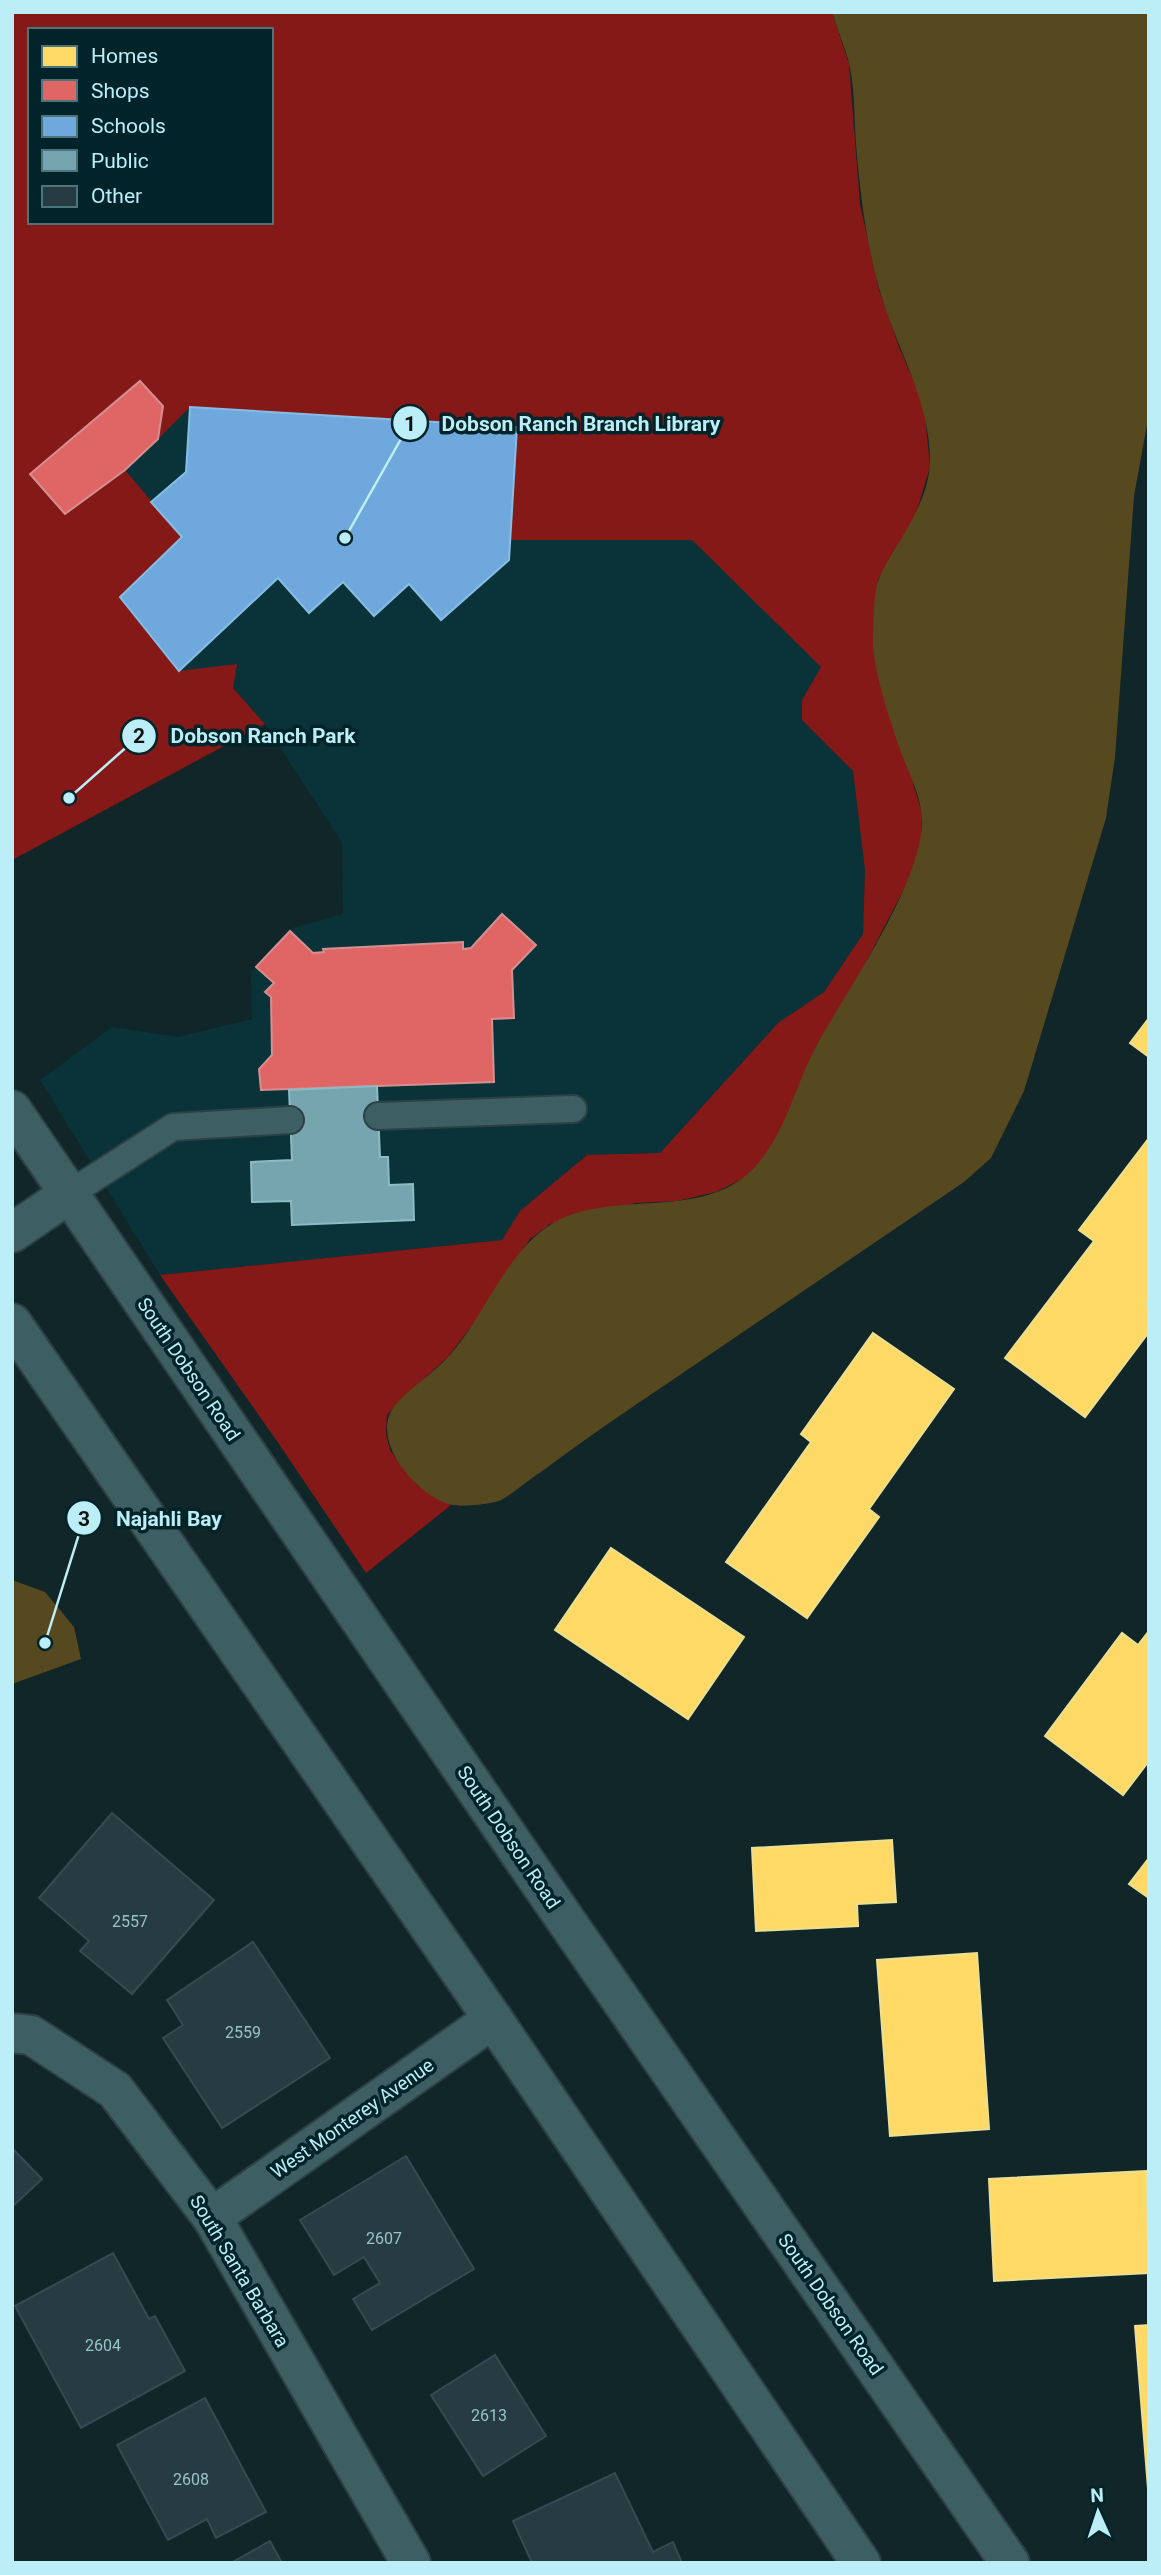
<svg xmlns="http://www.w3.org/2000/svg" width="1161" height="2575" font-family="Roboto,sans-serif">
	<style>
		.built { fill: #093338 }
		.green { fill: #851918; fill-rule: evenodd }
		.water { fill: #57491f }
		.homes { fill: #ffd966; stroke: #ebdf91; stroke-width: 2 }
		.shops { fill: #e06666; stroke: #d58f91; stroke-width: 2 }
		.schools { fill: #6fa8dc; stroke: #86bde4; stroke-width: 2 }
		.public { fill: #76a5af; stroke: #8bbbc4; stroke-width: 2 }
		.building { fill: #273c42; stroke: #344b52; stroke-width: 2 }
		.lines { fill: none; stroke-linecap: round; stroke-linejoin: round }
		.lane-casing { stroke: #2d4043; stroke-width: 30 }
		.street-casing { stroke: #2d4043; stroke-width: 42 }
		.secondary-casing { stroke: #2d4043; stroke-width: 42 }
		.lane { stroke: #3d5e63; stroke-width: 26 }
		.street { stroke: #3d5e63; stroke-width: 38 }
		.secondary { stroke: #3d5e63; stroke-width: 38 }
		.labels { text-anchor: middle; stroke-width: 7; stroke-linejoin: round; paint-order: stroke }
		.number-label { font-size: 16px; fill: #96c2c9 }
		.street-label { font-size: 19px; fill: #bbeef6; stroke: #002429 }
		.leader { fill: none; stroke: #bbeef6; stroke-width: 2.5 }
		.callout-dot { fill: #bbeef6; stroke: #002429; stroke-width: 2.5 }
		.mark-label { font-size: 21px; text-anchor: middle; font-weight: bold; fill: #111 }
		.callout-label { font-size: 21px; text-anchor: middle; font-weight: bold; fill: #bbeef6; stroke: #002429; stroke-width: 7; stroke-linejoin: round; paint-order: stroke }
	</style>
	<rect width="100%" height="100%" fill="#112629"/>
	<polygon class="built" points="140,381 163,406 517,427 510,540 692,540 822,667 802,700 802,720 853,771 865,870 863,934 824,992 778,1023 660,1153 587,1155 520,1211 502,1240 160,1275 40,1080 112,1027 178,1037 252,1019 251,972 256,967 292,928 343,914 342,843 265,724 233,688 179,671 120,597 65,514 30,474"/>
	<path class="green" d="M12,12h820l17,52 11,140 19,86 20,57 25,58 6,62 -15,50 -37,63 35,203 9,30 -1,32 -14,38 -45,87 -45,75 -42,98 -17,21 -14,14 -28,14 -39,9 -41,2 -86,21 -20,15 -48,73 -34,45 -50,45 -11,13 -1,19 4,16 10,14 17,21 34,20 -85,68 -87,-129 -119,-169 342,-35 18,-29 67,-56 73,-2 118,-130 46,-31 39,-58 2,-64 -12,-99 -51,-51v-20l19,-33 -129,-127h-182l6,-113 -326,-20 -32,32 5,-33 -23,-25 -110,93 95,-4 57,67 -62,61 58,73 59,-7 -4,24 32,36 -253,136zM30,30h241v192h-241z"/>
	<g class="water">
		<path d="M832,12h317v402l-15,82 -19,261 -9,61 -82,273 -33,67 -27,24c-111,75 -222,151 -333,226 -31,21 -61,42 -90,64 -13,8 -27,21 -40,28 -9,4 -39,7 -48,5 -35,-7 -87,-66 -57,-101 16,-18 38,-31 54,-49 36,-41 57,-106 105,-133 60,-33 145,-1 197,-52 35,-36 43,-87 67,-129 30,-53 113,-173 102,-231 -3,-20 -13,-39 -20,-58 -11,-31 -30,-87 -28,-118 1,-19 0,-44 8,-60 18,-36 47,-69 49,-111 1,-63 -35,-116 -51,-175 -13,-47 -19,-95 -23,-144 -2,-28 -1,-59 -8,-85 -5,-16 -11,-31 -16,-47z"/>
		<polygon points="12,1580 45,1592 74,1627 81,1659 12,1684"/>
	</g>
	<g class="homes">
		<polygon points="1149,1018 1149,1057 1130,1043"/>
		<polygon points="1149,1138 1149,1301 1145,1305 1149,1307 1149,1332 1085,1417 1005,1358 1094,1241 1079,1230"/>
		<polygon points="873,1333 954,1389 869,1509 879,1517 807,1618 726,1562 811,1442 801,1434"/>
		<polygon points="611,1548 744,1637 688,1719 555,1630"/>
		<polygon points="1149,1631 1149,1761 1123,1795 1045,1736 1122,1633 1138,1645"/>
		<polygon points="892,1840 896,1902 857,1904 858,1926 756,1931 752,1848"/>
		<polygon points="1149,1858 1149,1898 1129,1884"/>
		<polygon points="977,1953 989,2129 890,2136 877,1960"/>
		<polygon points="1146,2171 1149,2273 994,2281 989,2179"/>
		<polygon points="1149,2325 1149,2501 1135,2326"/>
	</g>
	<g class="shops">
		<polygon points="140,381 163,406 158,439 125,470 65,514 30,474"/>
		<polygon points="502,914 536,945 512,970 514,1018 492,1019 494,1082 261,1090 259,1069 272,1055 271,997 265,992 274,983 256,967 290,931 313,953 324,952 323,949 463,942 463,949 471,948"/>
	</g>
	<polygon class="schools" points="190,407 517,427 509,560 441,620 409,584 374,616 343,582 309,613 278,578 179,671 120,597 182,537 151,502 186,472"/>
	<polygon class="public" points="377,1086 380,1157 388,1157 389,1185 413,1184 414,1220 292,1225 291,1201 252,1202 251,1162 292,1160 289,1090"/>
	<g class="building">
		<polygon points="112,1813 214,1900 132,1994 80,1951 89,1941 39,1898"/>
		<polygon points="253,1942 330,2058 222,2128 163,2038 183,2025 167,2000"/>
		<polygon points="12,2148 42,2179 12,2207"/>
		<polygon points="406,2156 474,2269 372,2330 353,2299 380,2283 364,2257 334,2275 300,2220"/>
		<polygon points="113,2253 149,2319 155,2316 185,2371 81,2428 15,2306"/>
		<polygon points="495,2355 546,2436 483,2476 431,2395"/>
		<polygon points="205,2398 266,2512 216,2538 207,2519 168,2540 117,2445"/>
		<polygon points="615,2473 653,2552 673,2542 682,2563 532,2563 513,2521"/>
		<polygon points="270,2541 282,2563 231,2563"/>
	</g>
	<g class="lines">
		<g class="lane-casing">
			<g id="lane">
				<polyline points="378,1116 573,1109"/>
				<polyline points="69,1194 173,1127 290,1120"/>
			</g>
		</g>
		<g class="street-casing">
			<g id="street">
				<polyline points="12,2033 31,2035 115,2090 213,2219 411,2563"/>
				<polyline points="213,2219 228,2206 493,2019"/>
			</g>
		</g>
		<g class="secondary-casing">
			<g id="secondary">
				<polyline points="12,1110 529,1867 1010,2563"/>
				<polyline points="12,1233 69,1194"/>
				<polyline points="12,1323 493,2019 861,2563"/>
			</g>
		</g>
		<use href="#lane" class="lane"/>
		<use href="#street" class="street"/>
		<use href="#secondary" class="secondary"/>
	</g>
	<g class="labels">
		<g class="number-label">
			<text x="130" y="1927">2557</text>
			<text x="243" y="2038">2559</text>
			<text x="384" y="2244">2607</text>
			<text x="103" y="2351">2604</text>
			<text x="489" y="2421">2613</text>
			<text x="191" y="2485">2608</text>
		</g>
		<g class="street-label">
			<text transform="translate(189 1369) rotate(56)" y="7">South Dobson Road</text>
			<text transform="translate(509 1837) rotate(56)" y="7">South Dobson Road</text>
			<text transform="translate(352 2118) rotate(-35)" y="7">West Monterey Avenue</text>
			<text transform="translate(240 2271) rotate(59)" y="7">South Santa Barbara</text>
			<text transform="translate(831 2304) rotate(55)" y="7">South Dobson Road</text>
		</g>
	</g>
	<path class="leader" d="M345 538L410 423M69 798L139 736M45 1643L84 1518"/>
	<g class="callout-dot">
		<circle cx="345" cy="538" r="7"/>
		<circle cx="69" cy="798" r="7"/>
		<circle cx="45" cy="1643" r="7"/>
		<circle cx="410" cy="423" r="18"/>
		<circle cx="139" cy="736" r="18"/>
		<circle cx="84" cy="1518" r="18"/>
	</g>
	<g class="mark-label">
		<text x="410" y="431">1</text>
		<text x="139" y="743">2</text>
		<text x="84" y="1526">3</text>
	</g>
	<g class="callout-label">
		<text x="581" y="431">Dobson Ranch Branch Library</text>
		<text x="263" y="743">Dobson Ranch Park</text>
		<text x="169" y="1526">Najahli Bay</text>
	</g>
	<rect width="1161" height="2575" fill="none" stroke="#bbeef6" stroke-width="28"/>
	<rect x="28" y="28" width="245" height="196" fill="#002429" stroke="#4b757b" stroke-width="2"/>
	<rect x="42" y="46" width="35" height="21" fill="#ffd966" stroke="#4b757b" stroke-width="2"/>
	<text x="91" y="63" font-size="21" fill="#bbeef6">Homes</text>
	<rect x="42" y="80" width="35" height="21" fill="#e06666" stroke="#4b757b" stroke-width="2"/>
	<text x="91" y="98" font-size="21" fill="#bbeef6">Shops</text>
	<rect x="42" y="116" width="35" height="21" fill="#6fa8dc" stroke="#4b757b" stroke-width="2"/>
	<text x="91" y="133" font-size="21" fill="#bbeef6">Schools</text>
	<rect x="42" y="150" width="35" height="21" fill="#76a5af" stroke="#4b757b" stroke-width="2"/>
	<text x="91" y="168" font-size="21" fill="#bbeef6">Public</text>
	<rect x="42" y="186" width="35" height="21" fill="#273c42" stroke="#4b757b" stroke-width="2"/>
	<text x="91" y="203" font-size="21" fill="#bbeef6">Other</text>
	<g transform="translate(1098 2512) rotate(357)" stroke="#002429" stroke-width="5" paint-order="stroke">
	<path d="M0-5L12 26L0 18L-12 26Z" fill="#bbeef6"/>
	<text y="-10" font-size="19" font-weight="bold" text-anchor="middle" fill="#bbeef6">N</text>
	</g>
</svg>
